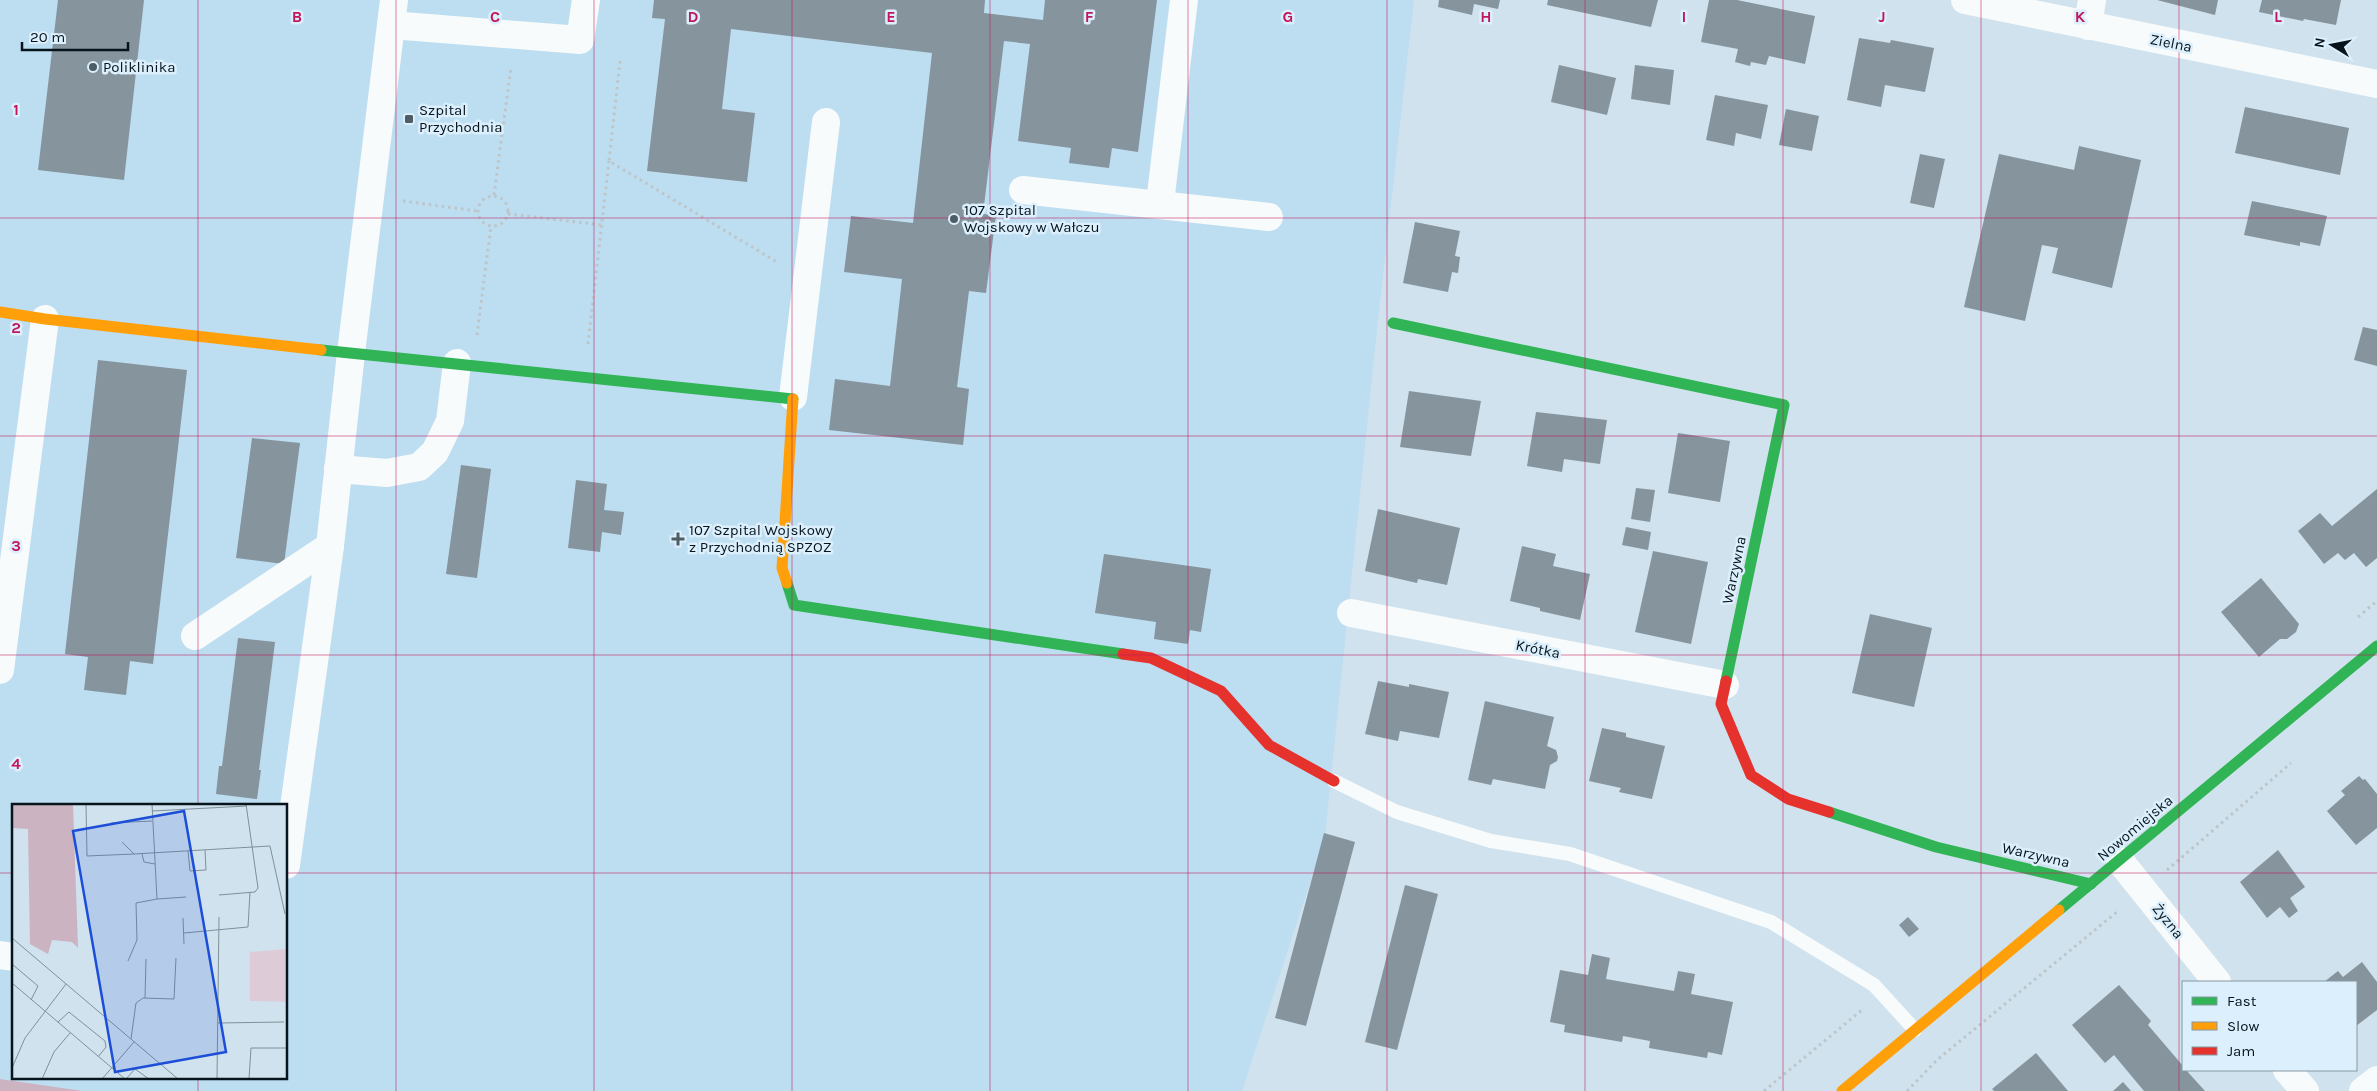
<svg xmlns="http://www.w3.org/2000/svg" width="2377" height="1091" font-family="Karla,sans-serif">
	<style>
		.built { fill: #bdddf0; fill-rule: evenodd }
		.forest { fill: #cbb3c2 }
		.building { fill: #86949d }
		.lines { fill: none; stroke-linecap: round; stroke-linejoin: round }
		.path { stroke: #bec5c8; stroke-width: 3; stroke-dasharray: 2.5 4; stroke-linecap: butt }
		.lane { stroke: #f8fbfc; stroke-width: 14 }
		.street { stroke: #f8fbfc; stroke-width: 28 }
		.fast { stroke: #30b455; stroke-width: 11 }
		.slow { stroke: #ff9f0a; stroke-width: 11 }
		.jam { stroke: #e5322d; stroke-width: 11 }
		.grid { fill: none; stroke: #c2185b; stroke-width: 1; stroke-opacity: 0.55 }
		.poi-dot { fill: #4e5c65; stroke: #dbeffc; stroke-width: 2 }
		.labels { text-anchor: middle; stroke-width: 5; stroke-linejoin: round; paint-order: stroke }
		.street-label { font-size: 15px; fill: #08141c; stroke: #dbeffc }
		.poi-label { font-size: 15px; fill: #08141c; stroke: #dbeffc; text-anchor: start }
		.inset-road { fill: none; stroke: #7f9099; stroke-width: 1 }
		.view { fill: #1d4ed8; fill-opacity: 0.15; stroke: #1d4ed8; stroke-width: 2.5 }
		.inset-edge { fill: none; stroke: #08141c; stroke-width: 2.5 }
		.grid-label { font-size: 16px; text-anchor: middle; font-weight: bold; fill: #c2185b; stroke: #dbeffc; stroke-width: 5; stroke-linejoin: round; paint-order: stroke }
	</style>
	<rect width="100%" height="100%" fill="#cfe2ed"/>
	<path class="built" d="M0,0h1414l-36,319 -53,517 -83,255h-1159l-83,-12zM14,805h272v272h-272z"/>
	<polygon class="forest" points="0,1079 83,1091 0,1091"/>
	<g class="building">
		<polygon points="58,0 144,0 124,180 38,170"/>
		<polygon points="654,0 985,0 984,13 1043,20 1045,0 1157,0 1138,152 1112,148 1109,168 1069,163 1071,148 1018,141 1030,44 1004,41 983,214 996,215 986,293 969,291 957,387 969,389 963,445 829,430 835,379 890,386 902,279 844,272 851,216 913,223 932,53 731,29 722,109 755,113 747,182 647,171 665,19 652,18"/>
		<polygon points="1439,0 1500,0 1498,9 1474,4 1472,15 1438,7"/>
		<polygon points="1548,0 1658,0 1651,27 1547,5"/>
		<polygon points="1709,0 1737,0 1815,16 1805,64 1769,56 1766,65 1751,62 1750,66 1735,62 1738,49 1701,42"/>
		<polygon points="2157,0 2218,0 2215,15"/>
		<polygon points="2262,0 2341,0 2336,25 2304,19 2303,21 2259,12"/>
		<polygon points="1859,38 1890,43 1891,40 1934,48 1925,92 1885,85 1881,107 1847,100"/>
		<polygon points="1559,65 1616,78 1607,115 1551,102"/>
		<polygon points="1635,65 1674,70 1670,105 1631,99"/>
		<polygon points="1715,95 1768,105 1761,139 1736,133 1734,146 1706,140"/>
		<polygon points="2245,107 2349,128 2340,175 2235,153"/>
		<polygon points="1786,109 1819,116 1812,151 1779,145"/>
		<polygon points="2079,146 2141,160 2112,288 2052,273 2058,248 2042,245 2025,321 1964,307 1999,154 2074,170"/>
		<polygon points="1920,154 1945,159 1934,208 1910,203"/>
		<polygon points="2252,201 2327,216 2320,246 2300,242 2300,246 2244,235"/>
		<polygon points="1415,222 1460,231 1455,256 1460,257 1458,273 1452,272 1448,292 1403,283"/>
		<polygon points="2363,327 2377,330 2377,366 2354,360"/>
		<polygon points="98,360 187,370 153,664 130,661 126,695 84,690 88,657 65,654"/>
		<polygon points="1409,391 1481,401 1471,456 1400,447"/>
		<polygon points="1536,412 1607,420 1600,464 1564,459 1562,472 1527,466"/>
		<polygon points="1678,433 1730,441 1720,502 1668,493"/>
		<polygon points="252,438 300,443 284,564 236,558"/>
		<polygon points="461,465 491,469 477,578 446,574"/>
		<polygon points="576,480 607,484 604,510 624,512 621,535 602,532 600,552 568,548"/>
		<polygon points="1636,488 1655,490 1650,522 1631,519"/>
		<polygon points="2377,489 2377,558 2366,567 2354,553 2345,560 2338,553 2324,564 2298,531 2320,513 2332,526"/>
		<polygon points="1378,509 1460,528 1447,585 1418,579 1417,583 1365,571"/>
		<polygon points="1626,527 1651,532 1648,550 1622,545"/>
		<polygon points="1522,546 1556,554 1553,566 1590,574 1580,620 1540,611 1540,608 1510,601"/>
		<polygon points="1653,551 1708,562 1691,644 1635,632"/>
		<polygon points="1104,554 1211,569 1201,632 1190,630 1188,644 1154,639 1156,622 1095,613"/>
		<polygon points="2261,578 2299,624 2296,632 2287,639 2280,639 2259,657 2221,612"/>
		<polygon points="1870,614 1932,628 1914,707 1852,693"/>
		<polygon points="238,638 275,642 259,770 261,770 257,799 216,794 219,766 222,766"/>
		<polygon points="1378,681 1409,687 1409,684 1449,692 1439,738 1400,731 1398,741 1365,734"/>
		<polygon points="1485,701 1554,717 1547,746 1556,750 1558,757 1557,761 1550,765 1545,789 1493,779 1491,785 1468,780"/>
		<polygon points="1602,728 1626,733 1626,737 1665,746 1652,799 1619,792 1621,788 1589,781"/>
		<polygon points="2359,776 2363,780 2365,779 2377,794 2377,828 2356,845 2327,811 2345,795 2341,791"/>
		<polygon points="1324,833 1355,842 1306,1026 1275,1018"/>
		<polygon points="2278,850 2305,887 2290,898 2298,911 2289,918 2280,907 2267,918 2240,882"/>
		<polygon points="1405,885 1438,894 1397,1050 1365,1042"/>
		<polygon points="1908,917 1919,929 1909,937 1899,925"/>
		<polygon points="1592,954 1610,958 1606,979 1674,991 1678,971 1695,974 1691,994 1733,1002 1722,1055 1708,1052 1707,1058 1649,1048 1650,1041 1623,1036 1622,1042 1564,1032 1565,1025 1550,1022 1560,970 1588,975"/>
		<polygon points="2362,962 2377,982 2377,1010 2356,1026 2356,982 2324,982 2338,971 2343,977"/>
		<polygon points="2119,985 2151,1021 2148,1025 2183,1066 2183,1070 2186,1070 2205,1091 2144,1091 2114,1055 2105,1063 2072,1025"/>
		<polygon points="2036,1053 2068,1091 1994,1091 1992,1089"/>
		<polygon points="2123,1082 2131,1091 2113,1091"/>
	</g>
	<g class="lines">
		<g class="path">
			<polyline points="620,61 609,161 777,262"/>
			<polyline points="494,195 511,67"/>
			<circle cx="493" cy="211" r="15"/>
			<polyline points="403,201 477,211"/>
			<polyline points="508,214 602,225"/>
			<polyline points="477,335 491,226"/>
			<polyline points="588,344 609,161"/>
			<polyline points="2358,617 2377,601"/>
			<polyline points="2167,870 2291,763"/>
			<polyline points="1764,1091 1862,1010"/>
			<polyline points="1907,1091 1937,1060 2118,911"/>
		</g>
		<polyline class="lane" points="1334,781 1397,812 1491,841 1570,854 1771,922 1874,985 1915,1030"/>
		<g class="street">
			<polyline points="1965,0 2377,84"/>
			<polyline points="391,25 580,40 586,0"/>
			<polyline points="2088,26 2092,0"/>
			<polyline points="1023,190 1269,217"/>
			<polyline points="1160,203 1184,0"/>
			<polyline points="793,397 826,122"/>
			<polyline points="338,469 387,473 419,467 435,452 450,421 457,363"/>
			<polyline points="1351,613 1725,685"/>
			<polyline points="195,636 330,546 351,353 394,0"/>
			<polyline points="0,670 45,319"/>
			<polyline points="2120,861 2217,982"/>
			<polyline points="286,865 330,546"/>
			<polyline points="0,955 14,957"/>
			<polyline points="2287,1070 2305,1091"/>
			<polyline points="2363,1091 2377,1080"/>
		</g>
		<g class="fast">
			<polyline points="1393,323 1784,405 1726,681"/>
			<polyline points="321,350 793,399"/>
			<polyline points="787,583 794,605 1123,654"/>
			<polyline points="1829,812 1936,847 2091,884"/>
			<polyline points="2059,910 2377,646"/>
		</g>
		<g class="slow">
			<polyline points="0,312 45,319 321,350"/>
			<polyline points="787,583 782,568 793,399"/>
			<polyline points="1842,1091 2059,910"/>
		</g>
		<g class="jam">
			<polyline points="1123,654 1151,658 1221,691 1269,745 1334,781"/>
			<polyline points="1726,681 1721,704 1751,775 1788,799 1829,812"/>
		</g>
	</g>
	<path class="grid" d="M198,0v805M396,0v1091M594,0v1091M792,0v1091M990,0v1091M1188,0v1091M1387,0v1091M1585,0v1091M1783,0v1091M1981,0v1091M2179,0v1091M0,218h2377M0,436h2377M0,655h2377M0,873h14M286,873h2091M198,1077v14"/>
	<g class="poi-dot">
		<circle cx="93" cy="67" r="5"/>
		<rect x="404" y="114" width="10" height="10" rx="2.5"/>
		<circle cx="954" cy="219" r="5"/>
		<path d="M675.5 531.5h5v5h5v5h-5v5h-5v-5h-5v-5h5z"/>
	</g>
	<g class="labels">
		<g class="street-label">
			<text transform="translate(2171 43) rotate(11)" y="5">Zielna</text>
			<text transform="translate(1734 570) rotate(-78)" y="5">Warzywna</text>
			<text transform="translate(1538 649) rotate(11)" y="5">Krótka</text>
			<text transform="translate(2135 828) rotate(-40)" y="5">Nowomiejska</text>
			<text transform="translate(2036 855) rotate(13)" y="5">Warzywna</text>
			<text transform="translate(2168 921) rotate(51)" y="5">Żyzna</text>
		</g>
		<g class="poi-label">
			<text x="103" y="72">Poliklinika</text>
			<text x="419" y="115">Szpital<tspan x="419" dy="17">Przychodnia</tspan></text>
			<text x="964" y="215">107 Szpital<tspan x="964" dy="17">Wojskowy w Wałczu</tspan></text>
			<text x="689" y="535">107 Szpital Wojskowy<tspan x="689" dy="17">z Przychodnią SPZOZ</tspan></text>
		</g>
	</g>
	<g transform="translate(12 804)">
		<rect width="275" height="275" fill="#cfe2ed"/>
		<path d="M275,145v53l-37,-1v-49z" fill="#decbd8"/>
		<path d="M0,0h61l5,144 -6,-6 -20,-2 -4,14 -18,-10 -2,-115 -16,-1z" fill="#cbb3c2"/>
		<path class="inset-road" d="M74,0l1,52 47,-2M140,7l95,-5M99,19l41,-2M110,38l12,12 136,-8 15,68M176,47l2,20 16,-1 -1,-20M130,50l2,8 11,2M207,91l36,-3 3,-4 -12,-84M145,95l29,-2M171,114l1,26M172,129l64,-6 2,-35M0,134l166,141M116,157l9,-21 -1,-37 21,-4 -5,-95M0,160l26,22 -7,14M0,179l113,96M133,194l1,-39M46,218l11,-10 36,29 1,6 -8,10M206,219l66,-1M119,235l5,-36 7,-5 31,1 2,-41M0,264l13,-30 41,-54M30,275l12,-27 16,-19M90,275l32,-37M114,275l9,-10 14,10M205,275l2,-162M237,275l2,-31h36"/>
		<path class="view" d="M172,7l42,241 -111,20 -42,-241z"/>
		<rect width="275" height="275" class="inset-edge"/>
	</g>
	<g class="grid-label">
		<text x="297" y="22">B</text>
		<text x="495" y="22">C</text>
		<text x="693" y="22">D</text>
		<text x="891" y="22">E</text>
		<text x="1089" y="22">F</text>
		<text x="1288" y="22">G</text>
		<text x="1486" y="22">H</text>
		<text x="1684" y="22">I</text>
		<text x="1882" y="22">J</text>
		<text x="2080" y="22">K</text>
		<text x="2278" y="22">L</text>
		<text x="16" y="115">1</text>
		<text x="16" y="333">2</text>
		<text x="16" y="551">3</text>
		<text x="16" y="769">4</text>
	</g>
	<rect x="2182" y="981" width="175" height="90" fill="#dbeffc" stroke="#8797a2"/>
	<rect x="2192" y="997" width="25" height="8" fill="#30b455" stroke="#8797a2"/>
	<text x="2227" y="1006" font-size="15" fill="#08141c">Fast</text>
	<rect x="2192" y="1022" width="25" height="8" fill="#ff9f0a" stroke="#8797a2"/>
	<text x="2227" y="1031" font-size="15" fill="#08141c">Slow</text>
	<rect x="2192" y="1047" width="25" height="8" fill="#e5322d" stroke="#8797a2"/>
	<text x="2227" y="1056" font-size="15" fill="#08141c">Jam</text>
	<g transform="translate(2332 45) rotate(280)" stroke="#dbeffc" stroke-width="4" paint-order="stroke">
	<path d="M0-4L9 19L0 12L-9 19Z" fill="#08141c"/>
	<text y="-8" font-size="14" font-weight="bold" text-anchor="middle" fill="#08141c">N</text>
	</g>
	<path d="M22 42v8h106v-8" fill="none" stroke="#08141c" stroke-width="2.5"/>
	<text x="30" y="42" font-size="15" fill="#08141c" stroke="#dbeffc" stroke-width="4" paint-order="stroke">20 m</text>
</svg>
